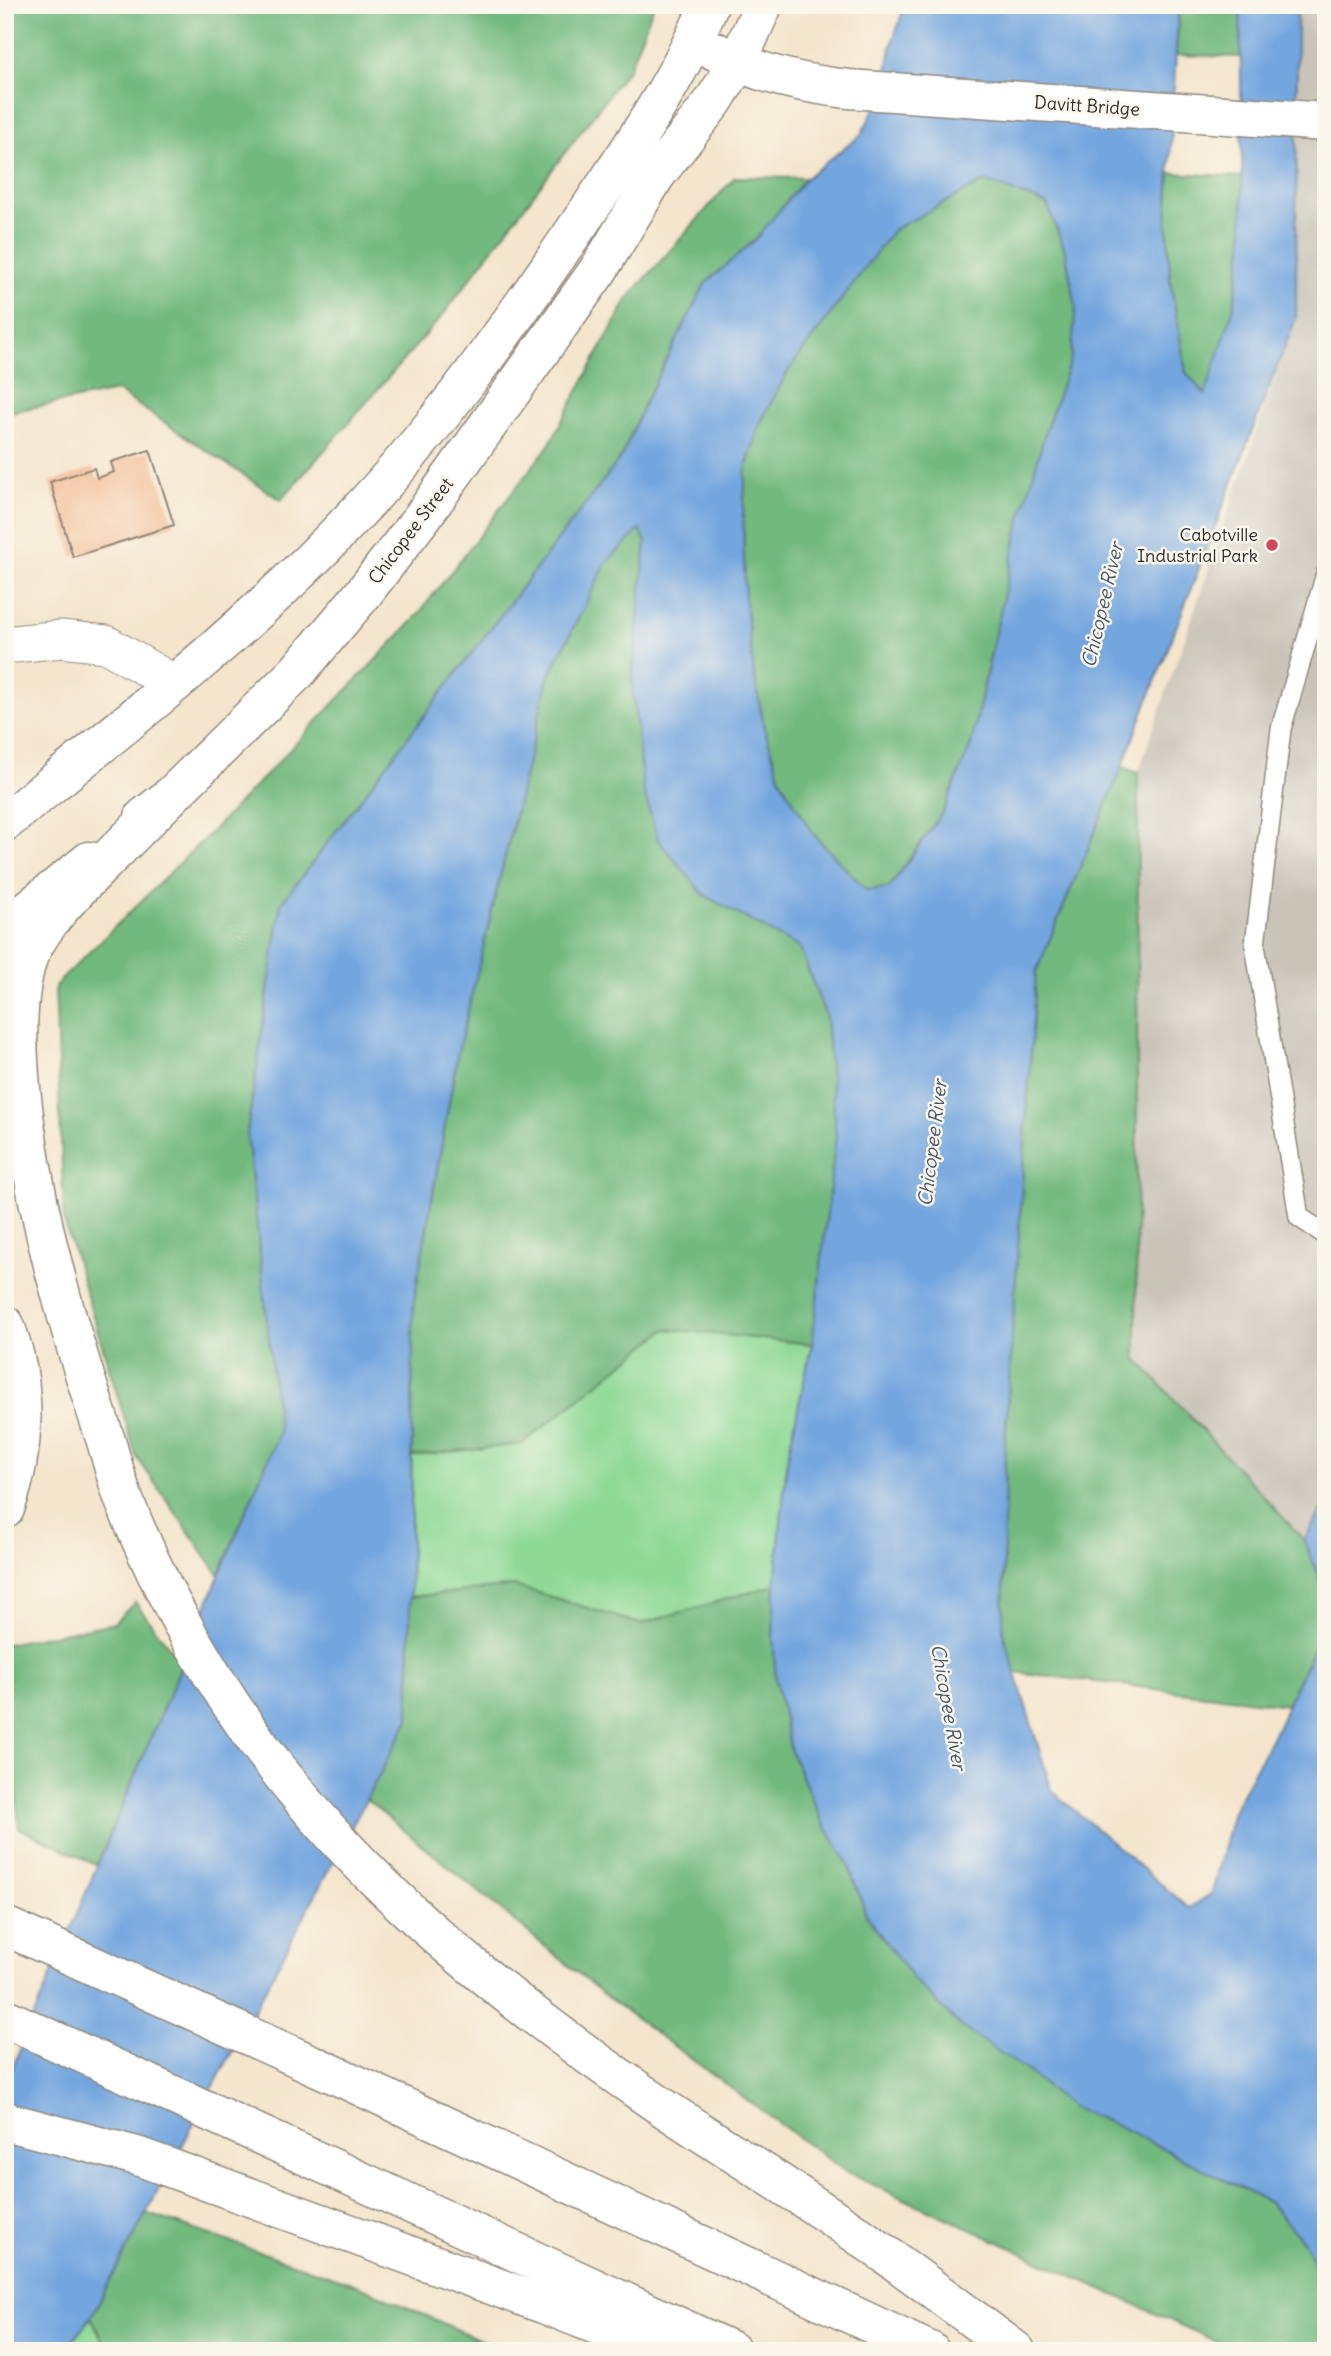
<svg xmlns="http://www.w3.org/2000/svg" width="1331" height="2356" font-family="Delius,sans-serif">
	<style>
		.industrial { fill: #c9c3b8 }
		.green { fill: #8ed995; stroke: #5c8260; stroke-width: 2 }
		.forest { fill: #72b97e; stroke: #4e7254; stroke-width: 2 }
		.water { fill: #73a6df; stroke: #4f6885; stroke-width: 2; fill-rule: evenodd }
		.building { fill: #f2b58a }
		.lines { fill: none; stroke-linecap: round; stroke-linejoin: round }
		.service-casing { stroke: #90887c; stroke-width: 22 }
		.minor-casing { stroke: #90887c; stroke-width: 39 }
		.secondary-casing { stroke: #90887c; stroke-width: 41 }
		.motorway-casing { stroke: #90887c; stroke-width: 41 }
		.service { stroke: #fff; stroke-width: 19 }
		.minor { stroke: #fff; stroke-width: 37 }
		.secondary { stroke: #fff; stroke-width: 38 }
		.motorway { stroke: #fff; stroke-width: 38 }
		.poi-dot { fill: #d1495b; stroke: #fbf7ec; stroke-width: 2.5 }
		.labels { text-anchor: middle; stroke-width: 5; stroke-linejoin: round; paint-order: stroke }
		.street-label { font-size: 18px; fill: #2b2b2b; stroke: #fbf7ec }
		.poi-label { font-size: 18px; fill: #2b2b2b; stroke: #fbf7ec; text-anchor: end }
		.water-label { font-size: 19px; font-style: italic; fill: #44566a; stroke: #fbf7ec }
	</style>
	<rect width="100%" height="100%" fill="#fbf7ec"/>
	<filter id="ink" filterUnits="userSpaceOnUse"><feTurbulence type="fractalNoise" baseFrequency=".0143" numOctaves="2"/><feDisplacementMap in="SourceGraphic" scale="14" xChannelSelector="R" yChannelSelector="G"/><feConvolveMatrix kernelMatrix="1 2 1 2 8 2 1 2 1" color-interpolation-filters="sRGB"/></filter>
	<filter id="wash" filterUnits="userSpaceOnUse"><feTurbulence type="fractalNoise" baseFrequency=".00686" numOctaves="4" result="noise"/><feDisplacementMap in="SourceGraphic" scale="28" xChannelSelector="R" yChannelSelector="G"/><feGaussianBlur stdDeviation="1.57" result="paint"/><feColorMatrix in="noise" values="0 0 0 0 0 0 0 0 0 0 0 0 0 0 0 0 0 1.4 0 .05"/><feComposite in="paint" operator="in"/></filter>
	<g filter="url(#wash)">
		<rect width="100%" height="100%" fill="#f4e5cc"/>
		<polygon class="industrial" points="1297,5 1326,5 1326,1509 1322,1510 1304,1540 1136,1358 1138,773 1296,318"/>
		<g class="green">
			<polygon points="666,1329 812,1344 787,1460 775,1585 640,1624 515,1586 410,1597 412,1456 522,1444"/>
			<polygon points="91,2317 108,2351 65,2351"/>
		</g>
		<g class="forest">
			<polygon points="5,5 654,5 629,68 442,316 281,500 117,391 5,413"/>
			<polygon points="1180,5 1240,5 1241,57 1176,55"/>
			<polygon points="1170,173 1243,177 1243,246 1233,310 1206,395 1186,373 1170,279 1167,220"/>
			<polygon points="735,177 806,178 755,240 705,284 645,402 622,456 281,904 247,1133 279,1433 219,1575 136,1456 64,1221 55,986 212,831 413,621 549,445 628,298"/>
			<polygon points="985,181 1047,204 1065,250 1076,306 1071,358 1045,433 994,638 971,745 943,812 889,888 866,890 813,834 781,781 764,728 753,668 745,598 743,515 746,468 761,421 788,371 893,230"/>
			<polygon points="640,529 646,542 632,681 643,790 704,895 800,948 826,1017 836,1136 812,1344 666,1329 522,1444 412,1456 413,1306 458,1052 548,678 606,563"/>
			<polygon points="1122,767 1138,773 1136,1358 1304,1540 1322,1583 1326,1621 1287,1705 1015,1672 1003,1632 1005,1442 1036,972"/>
			<polygon points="775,1585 773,1637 776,1681 791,1752 822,1821 848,1864 867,1917 1029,2072 1071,2107 1119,2126 1270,2203 1307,2246 1326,2298 1326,2351 1237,2351 847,2173 608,1998 366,1799 409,1719 410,1597 515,1586 640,1624"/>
			<polygon points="135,1602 182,1664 97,1865 19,1828 14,1763 5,1760 5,1644 114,1623"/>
			<polygon points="146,2213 360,2286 505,2351 108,2351 91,2317"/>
		</g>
		<g class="water">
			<path d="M905,5h275l-2,9 -11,206 3,59 16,94 19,22 28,-85 10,-64 -3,-241h57l-1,313 -174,449 -86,205 -31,470 -2,190 49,159 137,117 23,-15 21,-82 44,-83 49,-107v677l-19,-52 -37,-43 -151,-77 -48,-19 -42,-35 -69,-46 -46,-46 -47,-63 -19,-53 -26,-43 -31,-69 -15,-71 -3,-44 2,-52 12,-125 25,-116 24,-208 -10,-119 -26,-69 -96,-53 -46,-55 -15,-50 -11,-110 14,-138 -6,-13 -34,34 -58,115 -90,374 -45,254 -4,413 -318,598 -26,34h-60v-266l274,-652 -32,-300 34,-229 341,-448 23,-54 60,-118 50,-44 51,-62 55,-43 23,-45 7,-43zM985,181l62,23 18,46 11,56 -5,52 -26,75 -26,93 -48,219 -28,67 -54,76 -23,2 -53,-56 -32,-53 -17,-53 -11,-60 -8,-70 -2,-83 3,-47 15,-47 27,-50 105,-141z"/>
			<polygon points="1326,1509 1326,1606 1322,1583 1304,1540 1322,1510"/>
		</g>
		<g id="blocks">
			<polygon class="building" points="150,450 174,525 73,557 50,482 94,468 97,478 114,472 111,462"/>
		</g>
	</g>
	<g filter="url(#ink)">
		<use href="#blocks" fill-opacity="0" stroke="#90887c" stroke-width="2"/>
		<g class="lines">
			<g class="service-casing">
				<polyline id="service" points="1326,574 1281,729 1255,945 1299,1217 1326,1235"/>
			</g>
			<g class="minor-casing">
				<polyline id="minor" points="5,645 61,639 106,644 174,684"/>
			</g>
			<g class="secondary-casing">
				<g id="secondary">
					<path d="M715,51c41,23 87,33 134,38l477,33"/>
					<polyline points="144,817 171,796 297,672 362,595 423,516 599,269 656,175 713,102 737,64 763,5"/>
					<path d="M5,822c120,-97 243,-193 349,-306 83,-87 153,-187 221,-286 49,-72 100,-143 134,-225"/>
					<polyline points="5,928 89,861"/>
				</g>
			</g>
			<g class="motorway-casing">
				<g id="motorway">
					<path d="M171,796c-24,24 -48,48 -72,72 -26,26 -54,53 -70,87 -29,81 8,255 32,340 13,49 29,98 45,146 6,20 11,40 18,59 24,60 53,118 87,173 109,180 272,312 444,429 70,47 143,91 213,140 50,35 98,72 148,109"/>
					<path d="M5,1325c23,60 21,125 0,184"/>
					<polyline points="5,1926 340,2077 930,2351"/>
					<polyline points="5,2018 732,2351"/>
					<polyline points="5,2121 137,2156 546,2305 662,2351"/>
				</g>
			</g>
			<use href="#service" class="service"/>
			<use href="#minor" class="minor"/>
			<use href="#secondary" class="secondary"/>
			<use href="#motorway" class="motorway"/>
		</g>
	</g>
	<circle class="poi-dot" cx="1272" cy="545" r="7"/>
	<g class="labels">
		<g class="street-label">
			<text transform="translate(1087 106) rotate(4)" y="6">Davitt Bridge</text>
			<text transform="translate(411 531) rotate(-53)" y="6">Chicopee Street</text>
		</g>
		<g class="poi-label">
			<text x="1258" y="541">Cabotville<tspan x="1258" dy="21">Industrial Park</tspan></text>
		</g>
		<g class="water-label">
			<text transform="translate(1102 605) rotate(-77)" y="7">Chicopee River</text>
			<text transform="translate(932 1143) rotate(-83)" y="7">Chicopee River</text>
			<text transform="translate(949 1707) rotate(80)" y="7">Chicopee River</text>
		</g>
	</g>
	<rect width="1331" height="2356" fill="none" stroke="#fbf7ec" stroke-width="28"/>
</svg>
